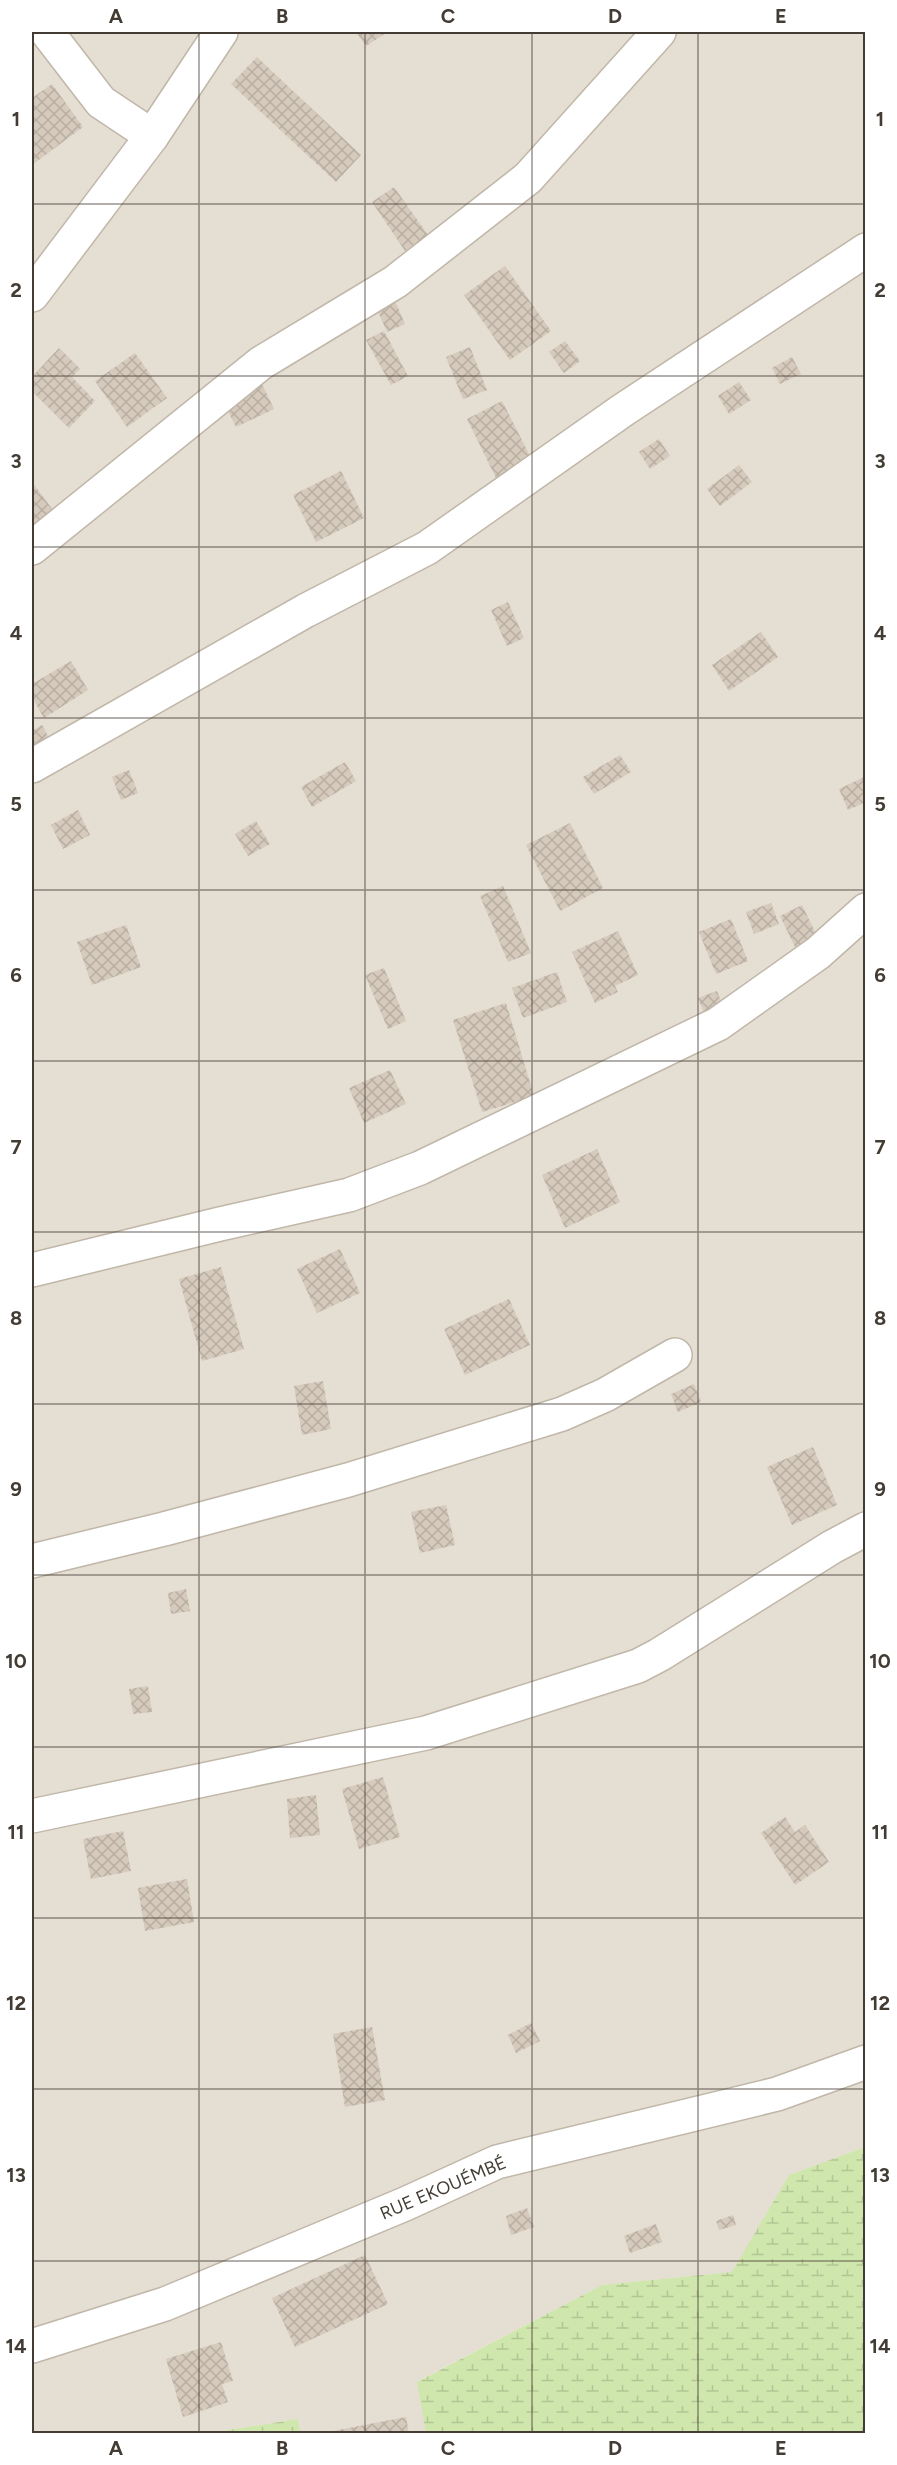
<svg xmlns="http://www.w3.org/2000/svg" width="897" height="2465" font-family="Figtree,sans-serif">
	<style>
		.residential { fill: #e5ded2 }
		.wetland { fill: url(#wetland-marsh) }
		.building { fill: url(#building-cross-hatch) }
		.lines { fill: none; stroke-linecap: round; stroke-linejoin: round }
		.minor-casing { stroke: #c0b7a9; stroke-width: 36 }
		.minor { stroke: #fff; stroke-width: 33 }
		.grid { fill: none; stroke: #433c34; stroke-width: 1.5; stroke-opacity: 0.55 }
		.labels { text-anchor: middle; stroke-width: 4.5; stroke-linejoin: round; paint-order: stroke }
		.street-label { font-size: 18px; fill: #433c34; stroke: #fff }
		.neatline { fill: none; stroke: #433c34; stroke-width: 2 }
		.grid-label { font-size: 20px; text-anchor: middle; font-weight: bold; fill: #433c34 }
	</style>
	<defs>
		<pattern id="wetland-marsh" width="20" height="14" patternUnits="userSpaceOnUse" patternTransform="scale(1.5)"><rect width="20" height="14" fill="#cfe6ac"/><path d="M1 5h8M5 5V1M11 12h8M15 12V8" fill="none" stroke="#b3c695"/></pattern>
		<pattern id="building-cross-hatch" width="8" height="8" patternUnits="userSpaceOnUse" patternTransform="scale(1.5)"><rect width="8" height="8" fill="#d6cabc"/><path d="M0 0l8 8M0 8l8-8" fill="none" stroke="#b9aea2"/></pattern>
	</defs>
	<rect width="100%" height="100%" fill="#f1ede3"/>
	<polygon class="residential" points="32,32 865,32 865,2147 789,2175 733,2272 602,2285 418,2381 426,2433 301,2433 296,2419 210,2433 32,2434"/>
	<g class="wetland">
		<polygon points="865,2147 865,2433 426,2433 417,2382 602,2285 732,2272 789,2175"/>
		<polygon points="297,2419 301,2433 210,2433"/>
	</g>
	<g class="building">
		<polygon points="356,32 388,32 366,46"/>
		<polygon points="257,57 361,155 336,182 231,84"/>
		<polygon points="52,84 83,127 32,165 32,98"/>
		<polygon points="394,187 428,235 405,251 372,202"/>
		<polygon points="505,266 551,331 510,360 464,295"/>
		<polygon points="392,294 405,324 387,332 374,302"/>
		<polygon points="384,331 408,376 391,385 366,340"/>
		<polygon points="565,341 580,361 564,373 549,352"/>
		<polygon points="470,347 487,390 463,399 446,357"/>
		<polygon points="59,348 80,369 72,377 95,401 69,428 32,391 32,377"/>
		<polygon points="135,353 167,398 127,427 95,381"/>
		<polygon points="792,357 801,374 780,384 772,368"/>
		<polygon points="739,382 751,400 729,414 718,396"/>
		<polygon points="262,384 274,409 236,427 224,403"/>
		<polygon points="502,401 533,462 497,480 467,419"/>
		<polygon points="659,439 670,456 650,469 639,452"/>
		<polygon points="739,465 752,482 720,506 707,489"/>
		<polygon points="341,471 364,518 316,542 293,495"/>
		<polygon points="32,482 56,514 32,532"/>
		<polygon points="508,602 524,638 507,646 491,610"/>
		<polygon points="761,632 778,657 729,691 712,665"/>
		<polygon points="71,661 88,690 44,718 32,697 32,684"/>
		<polygon points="42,725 51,742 32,752 32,731"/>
		<polygon points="620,755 631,772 594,794 583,777"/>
		<polygon points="345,762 356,781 312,807 301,787"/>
		<polygon points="129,770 138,793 121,800 112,777"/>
		<polygon points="866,776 866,802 848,810 839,789"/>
		<polygon points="78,810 90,835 63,849 51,825"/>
		<polygon points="256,821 270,844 248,856 235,834"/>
		<polygon points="570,823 603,888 560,911 526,845"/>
		<polygon points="503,886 531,953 508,962 480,896"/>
		<polygon points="771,903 779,924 754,934 746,912"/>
		<polygon points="802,905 820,942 798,953 780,916"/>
		<polygon points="731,919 748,961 716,974 699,932"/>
		<polygon points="126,925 141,967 92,985 77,942"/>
		<polygon points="618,931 638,975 615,986 618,992 595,1003 572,952"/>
		<polygon points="384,968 406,1021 388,1029 365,975"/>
		<polygon points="557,972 567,1002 523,1018 512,988"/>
		<polygon points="717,991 725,1012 707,1020 698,998"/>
		<polygon points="506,1003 534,1096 482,1112 453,1020"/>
		<polygon points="390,1070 406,1104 364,1123 349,1088"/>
		<polygon points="597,1149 620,1202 565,1228 542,1175"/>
		<polygon points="340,1249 360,1293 317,1313 297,1269"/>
		<polygon points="221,1267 244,1349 202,1361 179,1279"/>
		<polygon points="509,1299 530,1345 465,1375 444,1329"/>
		<polygon points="323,1381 331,1429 302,1435 294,1386"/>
		<polygon points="694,1384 701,1402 678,1412 671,1394"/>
		<polygon points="813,1447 837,1505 792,1525 767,1467"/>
		<polygon points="446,1505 455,1545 420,1553 411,1512"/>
		<polygon points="186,1589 190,1611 171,1614 168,1593"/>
		<polygon points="148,1686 152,1712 133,1714 129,1689"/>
		<polygon points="383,1777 400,1837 359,1849 342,1789"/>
		<polygon points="316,1795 320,1835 290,1838 287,1799"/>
		<polygon points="785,1817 795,1832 805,1825 829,1862 795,1885 761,1833"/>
		<polygon points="123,1831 131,1871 91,1879 83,1839"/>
		<polygon points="187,1879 194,1922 145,1931 138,1888"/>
		<polygon points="531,2023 540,2041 516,2053 508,2035"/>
		<polygon points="372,2027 385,2100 345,2107 333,2034"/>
		<polygon points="527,2208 534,2227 511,2235 506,2216"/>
		<polygon points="733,2215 736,2225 719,2230 716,2221"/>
		<polygon points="656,2224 662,2242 630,2253 624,2236"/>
		<polygon points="365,2255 388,2304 295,2347 272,2298"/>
		<polygon points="221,2342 233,2381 222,2384 228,2402 183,2417 166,2359"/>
		<polygon points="406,2417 409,2434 328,2434 328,2432"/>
	</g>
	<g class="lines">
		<g class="minor-casing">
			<g id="minor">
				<polyline points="47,32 101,102 152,136"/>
				<polyline points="32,295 152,136 221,32"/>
				<polyline points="32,548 261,363 395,282 528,178 659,32"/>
				<polyline points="32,766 305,611 427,548 623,410 866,250"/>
				<polyline points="32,1270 220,1224 349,1195 420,1168 718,1024 818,953 866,910"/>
				<polyline points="32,1561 164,1529 348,1480 562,1414 605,1395 675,1355"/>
				<polyline points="32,1816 426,1733 638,1666 659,1655 832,1547 866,1529"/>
				<polyline points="32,2346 165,2304 405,2204 497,2162 777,2094 866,2062"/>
			</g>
		</g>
		<use href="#minor" class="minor"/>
	</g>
	<path class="grid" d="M199,32v2402M365,32v2402M532,32v2402M698,32v2402M32,204h834M32,376h834M32,547h834M32,718h834M32,890h834M32,1061h834M32,1232h834M32,1404h834M32,1575h834M32,1747h834M32,1918h834M32,2089h834M32,2261h834"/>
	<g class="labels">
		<g class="street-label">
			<text transform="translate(443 2188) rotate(-23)" y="6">RUE EKOUÉMBÉ</text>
		</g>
	</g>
	<rect width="897" height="2465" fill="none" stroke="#ffffff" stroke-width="66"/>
	<rect x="33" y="33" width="831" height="2399" class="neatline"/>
	<g class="grid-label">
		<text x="116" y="23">A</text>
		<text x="282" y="23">B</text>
		<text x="448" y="23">C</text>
		<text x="615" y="23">D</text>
		<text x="781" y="23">E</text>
		<text x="16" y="126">1</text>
		<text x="880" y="126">1</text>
		<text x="16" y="297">2</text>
		<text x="880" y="297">2</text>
		<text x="16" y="468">3</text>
		<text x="880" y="468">3</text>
		<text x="16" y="640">4</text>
		<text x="880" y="640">4</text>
		<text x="16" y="811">5</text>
		<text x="880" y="811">5</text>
		<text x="16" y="982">6</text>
		<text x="880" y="982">6</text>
		<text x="16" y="1154">7</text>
		<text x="880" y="1154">7</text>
		<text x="16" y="1325">8</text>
		<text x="880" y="1325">8</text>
		<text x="16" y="1496">9</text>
		<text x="880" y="1496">9</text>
		<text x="16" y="1668">10</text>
		<text x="880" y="1668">10</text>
		<text x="16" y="1839">11</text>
		<text x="880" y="1839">11</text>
		<text x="16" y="2010">12</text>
		<text x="880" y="2010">12</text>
		<text x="16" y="2182">13</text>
		<text x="880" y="2182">13</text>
		<text x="16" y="2353">14</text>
		<text x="880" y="2353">14</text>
		<text x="116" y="2455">A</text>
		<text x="282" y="2455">B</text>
		<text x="448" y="2455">C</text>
		<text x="615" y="2455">D</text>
		<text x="781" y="2455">E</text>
	</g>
</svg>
